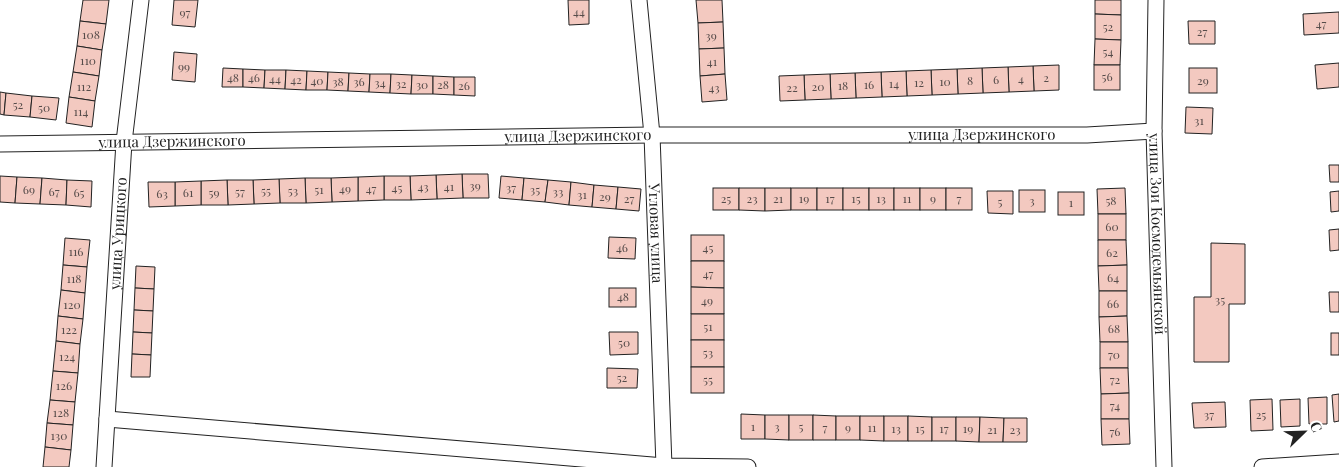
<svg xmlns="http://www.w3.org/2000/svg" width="1339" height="467" font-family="'Playfair Display',serif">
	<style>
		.building { fill: #f3c9c0; stroke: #222 }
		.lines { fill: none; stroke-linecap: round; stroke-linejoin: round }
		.minor-casing { stroke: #222; stroke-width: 17 }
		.minor { stroke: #fff; stroke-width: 15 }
		.labels { text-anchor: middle; stroke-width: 4; stroke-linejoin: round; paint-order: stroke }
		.number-label { font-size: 12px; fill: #564c4a }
		.street-label { font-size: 15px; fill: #222; stroke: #fff }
	</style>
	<rect width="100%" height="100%" fill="#fff"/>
	<g class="building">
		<polygon points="83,0 109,0 106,24 80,21"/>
		<polygon points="174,0 198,0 195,27 172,25"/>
		<polygon points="568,0 589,0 589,24 569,25"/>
		<polygon points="696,0 722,0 723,22 698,23"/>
		<polygon points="1095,0 1121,0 1121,15 1095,14"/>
		<polygon points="1339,12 1339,33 1304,35 1303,14"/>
		<polygon points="1095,14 1121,15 1121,40 1095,39"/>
		<polygon points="80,21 106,24 102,50 77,46"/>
		<polygon points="1188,21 1215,21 1215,44 1189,44"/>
		<polygon points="723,22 724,48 699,49 698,23"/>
		<polygon points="1095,39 1121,40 1120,65 1094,65"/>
		<polygon points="77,46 102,50 99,76 73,72"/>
		<polygon points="724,48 725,74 700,76 699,49"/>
		<polygon points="174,52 197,54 195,82 172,80"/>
		<polygon points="1339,63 1339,87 1317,89 1315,65"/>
		<polygon points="1059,65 1059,90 1034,91 1033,66"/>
		<rect x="1094" y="65" width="26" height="25"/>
		<polygon points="1033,66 1034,91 1009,92 1008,67"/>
		<polygon points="1008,67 1009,92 983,93 982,68"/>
		<polygon points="223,68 243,69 243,87 222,87"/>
		<polygon points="982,68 983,93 958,94 957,69"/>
		<rect x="1189" y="68" width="28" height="25"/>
		<polygon points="243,69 265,70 264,88 243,87"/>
		<polygon points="957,69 958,94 932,95 931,70"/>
		<polygon points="265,70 286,70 285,89 264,88"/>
		<polygon points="286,70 307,71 306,90 285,89"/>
		<polygon points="931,70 932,95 907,96 906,71"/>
		<polygon points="307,71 328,72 327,90 306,90"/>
		<polygon points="906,71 907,96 882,97 881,72"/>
		<polygon points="73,72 99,76 95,101 69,97"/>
		<polygon points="328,72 349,73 348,91 327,90"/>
		<polygon points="881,72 882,97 856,98 855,73"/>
		<polygon points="349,73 370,74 369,92 348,91"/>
		<polygon points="855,73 856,98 831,99 830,74"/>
		<polygon points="370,74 391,74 390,93 369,92"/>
		<polygon points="391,74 412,75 411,94 390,93"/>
		<polygon points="725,74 727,100 702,102 700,76"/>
		<polygon points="830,74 831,99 805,100 804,75"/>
		<polygon points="412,75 433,76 433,94 411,94"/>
		<polygon points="804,75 805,100 780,101 779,76"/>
		<polygon points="433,76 454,77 454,95 433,94"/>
		<polygon points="454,77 475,77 475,96 454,95"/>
		<polygon points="0,92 6,93 4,115 0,114"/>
		<polygon points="6,93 32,96 30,117 4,115"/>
		<polygon points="32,96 59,98 56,120 30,117"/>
		<polygon points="69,97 95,101 92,127 66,123"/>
		<polygon points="1186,107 1213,108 1212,134 1185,133"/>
		<polygon points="1329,165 1339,165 1339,182 1330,182"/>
		<polygon points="462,174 488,174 489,198 463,198"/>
		<polygon points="462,174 463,198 437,199 436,175"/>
		<polygon points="436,175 437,199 411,200 410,176"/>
		<polygon points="0,176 17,177 15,203 0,202"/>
		<polygon points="384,176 410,176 411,200 384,200"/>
		<polygon points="384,176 384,200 358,201 358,177"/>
		<polygon points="501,176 524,178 522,200 499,198"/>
		<polygon points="17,177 42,178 40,204 15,203"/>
		<polygon points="358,177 358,201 332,202 331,178"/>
		<polygon points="42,178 67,180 66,205 40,204"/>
		<polygon points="305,178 331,178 332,202 306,203"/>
		<polygon points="305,178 306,203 280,203 279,179"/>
		<polygon points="524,178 548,180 545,202 522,200"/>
		<polygon points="279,179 280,203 254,204 253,180"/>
		<polygon points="67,180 92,181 91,207 66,205"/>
		<polygon points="227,180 253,180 254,204 228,205"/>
		<polygon points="227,180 228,205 201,205 201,181"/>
		<polygon points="548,180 571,182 569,205 545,202"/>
		<polygon points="201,181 201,205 175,206 175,182"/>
		<polygon points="148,182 175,182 175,206 149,207"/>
		<polygon points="571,182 594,185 592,207 569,205"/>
		<polygon points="594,185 618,187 616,209 592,207"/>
		<polygon points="618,187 641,189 639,211 616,209"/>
		<rect x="713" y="188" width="26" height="22"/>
		<polygon points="739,188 765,188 765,211 739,210"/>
		<polygon points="765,188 791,188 791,210 765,211"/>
		<rect x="791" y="188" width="26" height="22"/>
		<rect x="817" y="188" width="26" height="22"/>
		<rect x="843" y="188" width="26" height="22"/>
		<rect x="869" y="188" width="25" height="22"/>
		<rect x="894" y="188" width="26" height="22"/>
		<rect x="920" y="188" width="26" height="22"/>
		<rect x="946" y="188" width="26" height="22"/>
		<polygon points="1125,188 1126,214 1098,214 1097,189"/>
		<rect x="1019" y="190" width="26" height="22"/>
		<polygon points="987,191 1013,191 1013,214 988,213"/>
		<polygon points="1339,191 1339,211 1331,212 1330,192"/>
		<rect x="1058" y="192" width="26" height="23"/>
		<rect x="1098" y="214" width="28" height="26"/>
		<polygon points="1339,229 1339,250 1330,251 1329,230"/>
		<rect x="691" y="235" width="33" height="26"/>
		<polygon points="609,237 636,238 635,259 608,258"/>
		<polygon points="65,238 90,240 87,267 63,265"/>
		<polygon points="1098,240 1126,240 1127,265 1098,266"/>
		<polygon points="1211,243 1245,244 1245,304 1229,304 1229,362 1194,362 1194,297 1211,297"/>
		<polygon points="691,261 724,261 724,288 691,287"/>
		<polygon points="63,265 87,267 85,293 61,290"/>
		<polygon points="1127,265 1127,291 1099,291 1098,266"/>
		<polygon points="136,266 155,267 154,289 135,288"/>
		<polygon points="691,287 724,288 724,314 691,314"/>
		<polygon points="135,288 154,289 153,311 134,310"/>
		<rect x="609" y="288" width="27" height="19"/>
		<polygon points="61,290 85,293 83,319 58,316"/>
		<polygon points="1099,291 1127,291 1127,316 1099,317"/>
		<polygon points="1329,292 1339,292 1339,312 1330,312"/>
		<polygon points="134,310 153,311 152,333 133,332"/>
		<rect x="691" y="314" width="33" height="26"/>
		<polygon points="58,316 83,319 80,344 56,341"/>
		<polygon points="1127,316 1128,342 1100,342 1099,317"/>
		<polygon points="133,332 152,333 151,355 132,354"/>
		<polygon points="609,332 638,332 638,354 610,355"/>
		<rect x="1331" y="333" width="8" height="22"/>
		<rect x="691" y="340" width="33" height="27"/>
		<polygon points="56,341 80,344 78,373 53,371"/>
		<rect x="1100" y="342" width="28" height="26"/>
		<polygon points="132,354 151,355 150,377 131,377"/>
		<rect x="691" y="367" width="33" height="26"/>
		<polygon points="607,368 638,369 637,388 607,388"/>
		<polygon points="1100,368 1128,368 1129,393 1101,394"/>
		<polygon points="53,371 78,373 75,402 50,400"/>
		<polygon points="1129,393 1129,419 1101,419 1101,394"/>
		<polygon points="1339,394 1339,421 1334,422 1332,395"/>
		<polygon points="1327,397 1327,424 1309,424 1308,398"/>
		<polygon points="1272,399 1273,430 1251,431 1250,400"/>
		<polygon points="1300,399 1300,426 1281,427 1280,400"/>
		<polygon points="50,400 75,402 73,425 47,423"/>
		<polygon points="1225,402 1226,427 1194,428 1192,403"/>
		<polygon points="741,414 765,415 765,439 741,439"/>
		<polygon points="765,415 789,415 789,440 765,439"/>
		<rect x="789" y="415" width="24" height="25"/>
		<polygon points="813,415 836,416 836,440 813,440"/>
		<rect x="836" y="416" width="24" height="24"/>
		<polygon points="860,416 884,416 884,441 860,440"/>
		<rect x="884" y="416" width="24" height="25"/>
		<polygon points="908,416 932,417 932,441 908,441"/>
		<rect x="932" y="417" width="24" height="24"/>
		<polygon points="956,417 980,417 979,442 956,441"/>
		<polygon points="980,417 1004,418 1003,442 979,442"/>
		<polygon points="1004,418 1027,418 1027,442 1003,442"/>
		<polygon points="1101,419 1129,419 1130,444 1102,445"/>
		<polygon points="47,423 73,425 71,450 45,447"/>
		<polygon points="45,447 71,450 69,467 43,467"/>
	</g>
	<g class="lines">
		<g class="minor-casing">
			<g id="minor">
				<path id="s1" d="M639,0l13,135 12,331"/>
				<path id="s2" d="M1156,0l-2,131 10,336"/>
				<path id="s3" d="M0,144l652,-9h435l67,-4"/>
				<polyline points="107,419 664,466 748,467"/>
				<path id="s4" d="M104,467l20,-325 17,-142"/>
				<polyline points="1262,467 1339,462"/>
			</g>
		</g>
		<use href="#minor" class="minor"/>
	</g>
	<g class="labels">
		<g class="number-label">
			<text x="579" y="16">44</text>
			<text x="185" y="17">97</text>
			<text x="1321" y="28">47</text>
			<text x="1108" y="31">52</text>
			<text x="1202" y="36">27</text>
			<text x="91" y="39">108</text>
			<text x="711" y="40">39</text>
			<text x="1108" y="56">54</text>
			<text x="88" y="65">110</text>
			<text x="712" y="66">41</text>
			<text x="184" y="71">99</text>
			<text x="1107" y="81">56</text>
			<text x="233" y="82">48</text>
			<text x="254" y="82">46</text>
			<text x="1046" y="82">2</text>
			<text x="275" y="83">44</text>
			<text x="1021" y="83">4</text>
			<text x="296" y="84">42</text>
			<text x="996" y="84">6</text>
			<text x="317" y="85">40</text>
			<text x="970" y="85">8</text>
			<text x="1203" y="85">29</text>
			<text x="338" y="86">38</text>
			<text x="359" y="86">36</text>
			<text x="945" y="86">10</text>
			<text x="380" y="87">34</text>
			<text x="919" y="87">12</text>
			<text x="401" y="88">32</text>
			<text x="894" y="88">14</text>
			<text x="422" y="89">30</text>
			<text x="443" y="89">28</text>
			<text x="869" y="89">16</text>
			<text x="464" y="90">26</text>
			<text x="843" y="90">18</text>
			<text x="84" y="91">112</text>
			<text x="818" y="91">20</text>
			<text x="714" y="92">43</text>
			<text x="792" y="92">22</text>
			<text x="18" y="109">52</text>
			<text x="44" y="112">50</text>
			<text x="81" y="116">114</text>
			<text x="1199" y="125">31</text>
			<text x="475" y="190">39</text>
			<text x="423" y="191">43</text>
			<text x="449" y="191">41</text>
			<text x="397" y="192">45</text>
			<text x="511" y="192">37</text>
			<text x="345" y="193">49</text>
			<text x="371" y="193">47</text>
			<text x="29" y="194">69</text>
			<text x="319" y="194">51</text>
			<text x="535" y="194">35</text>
			<text x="266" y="195">55</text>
			<text x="293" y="195">53</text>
			<text x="54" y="196">67</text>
			<text x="240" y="196">57</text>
			<text x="558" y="196">33</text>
			<text x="79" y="197">65</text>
			<text x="188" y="197">61</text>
			<text x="214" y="197">59</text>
			<text x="162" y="198">63</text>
			<text x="582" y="199">31</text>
			<text x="605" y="201">29</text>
			<text x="629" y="203">27</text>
			<text x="726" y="203">25</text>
			<text x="752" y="203">23</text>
			<text x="778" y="203">21</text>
			<text x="804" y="203">19</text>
			<text x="830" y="203">17</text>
			<text x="856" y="203">15</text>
			<text x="881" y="203">13</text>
			<text x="907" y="203">11</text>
			<text x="933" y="203">9</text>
			<text x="959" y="203">7</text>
			<text x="1032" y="205">3</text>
			<text x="1111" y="205">58</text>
			<text x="1000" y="206">5</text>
			<text x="1071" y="207">1</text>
			<text x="1112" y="231">60</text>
			<text x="622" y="252">46</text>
			<text x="708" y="252">45</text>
			<text x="76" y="256">116</text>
			<text x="1112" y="257">62</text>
			<text x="708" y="278">47</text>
			<text x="1113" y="282">64</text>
			<text x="74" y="283">118</text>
			<text x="623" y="301">48</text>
			<text x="1220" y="304">35</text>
			<text x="707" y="305">49</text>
			<text x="1113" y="308">66</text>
			<text x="72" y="309">120</text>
			<text x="708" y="331">51</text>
			<text x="1114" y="333">68</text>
			<text x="69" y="334">122</text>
			<text x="624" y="347">50</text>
			<text x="708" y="357">53</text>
			<text x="1114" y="359">70</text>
			<text x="67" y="361">124</text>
			<text x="622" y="382">52</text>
			<text x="708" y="384">55</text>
			<text x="1115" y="384">72</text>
			<text x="64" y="390">126</text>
			<text x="1115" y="410">74</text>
			<text x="61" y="417">128</text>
			<text x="1209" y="419">37</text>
			<text x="1261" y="419">25</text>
			<text x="753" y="431">1</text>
			<text x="777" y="431">3</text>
			<text x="801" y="431">5</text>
			<text x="825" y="432">7</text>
			<text x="848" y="432">9</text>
			<text x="872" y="432">11</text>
			<text x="896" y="433">13</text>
			<text x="920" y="433">15</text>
			<text x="944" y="433">17</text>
			<text x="968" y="433">19</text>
			<text x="992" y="434">21</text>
			<text x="1015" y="434">23</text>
			<text x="1115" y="436">76</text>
			<text x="59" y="440">130</text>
		</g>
		<g class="street-label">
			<text dy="5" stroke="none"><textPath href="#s3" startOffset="982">улица Дзержинского</textPath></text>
			<text dy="5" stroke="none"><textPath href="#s3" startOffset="578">улица Дзержинского</textPath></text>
			<text dy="5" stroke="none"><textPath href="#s3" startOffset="172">улица Дзержинского</textPath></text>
			<text dy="5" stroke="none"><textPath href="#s4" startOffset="234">улица Урицкого</textPath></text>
			<text dy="5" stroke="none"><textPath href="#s1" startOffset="234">Угловая улица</textPath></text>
			<text dy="5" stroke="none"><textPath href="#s2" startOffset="234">улица Зои Космодемьянской</textPath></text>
		</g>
	</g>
	<g transform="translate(1304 432) rotate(67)" stroke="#ffffff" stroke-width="4" paint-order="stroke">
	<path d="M0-4L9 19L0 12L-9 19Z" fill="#222222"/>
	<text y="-8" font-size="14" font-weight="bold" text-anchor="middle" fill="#222222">С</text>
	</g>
</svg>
